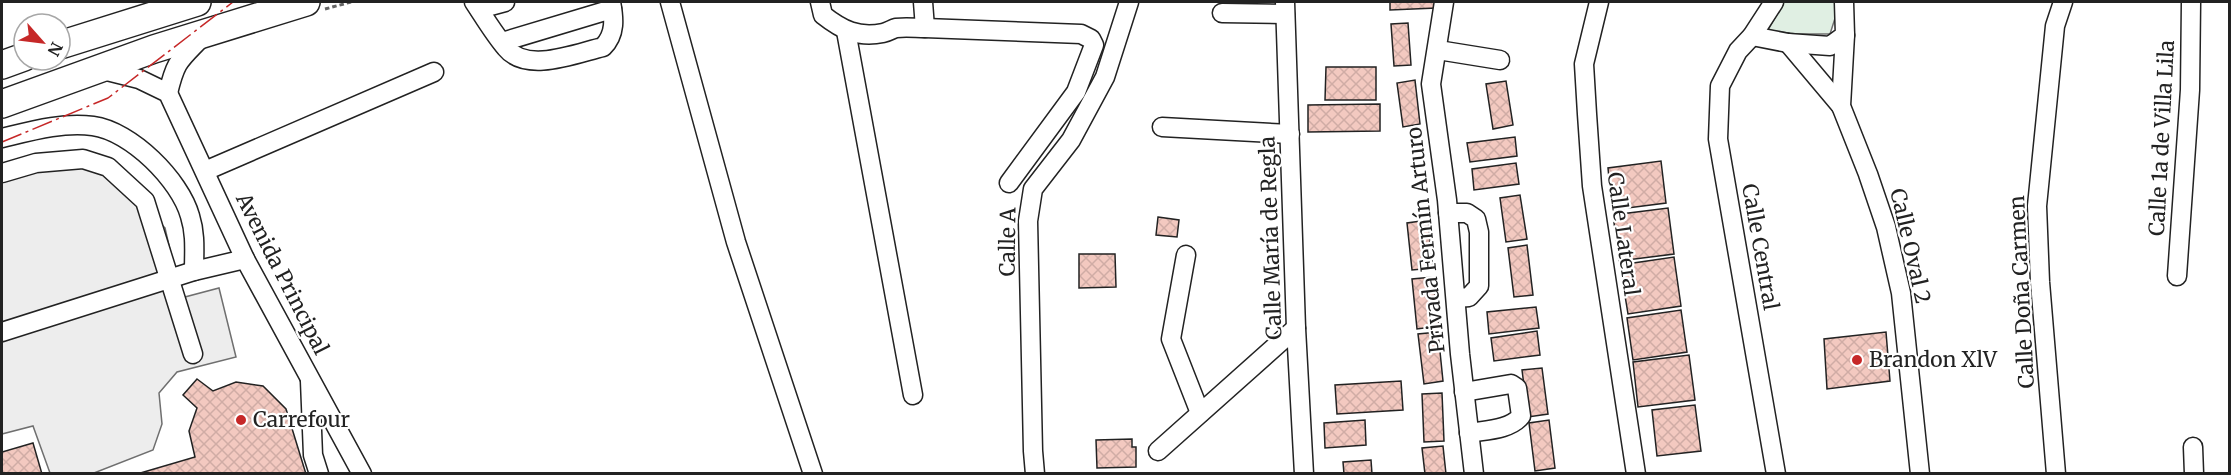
<svg xmlns="http://www.w3.org/2000/svg" width="2231" height="475" font-family="Merriweather,serif">
	<style>
		.green { fill: #e0efe3; stroke: #6f6f6f; stroke-width: 1.5 }
		.parking { fill: #ededed; stroke: #6f6f6f; stroke-width: 1.5 }
		.building { fill: url(#building-cross-hatch); stroke: #222; stroke-width: 1.5 }
		.lines { fill: none; stroke-linecap: round; stroke-linejoin: round }
		.minor-casing { stroke: #222; stroke-width: 21 }
		.highway-casing { stroke: #222; stroke-width: 30 }
		.path { stroke: #646464; stroke-width: 3; stroke-dasharray: 4.5 3; stroke-linecap: butt }
		.minor { stroke: #fff; stroke-width: 18 }
		.highway { stroke: #fff; stroke-width: 27 }
		.power { stroke: #c62828; stroke-width: 1.5; stroke-dasharray: 21 4.5 3 4.5; stroke-linecap: butt }
		.poi-dot { fill: #c62828; stroke: #fff; stroke-width: 2 }
		.labels { text-anchor: middle; stroke-width: 4.5; stroke-linejoin: round; paint-order: stroke }
		.street-label { font-size: 21px; fill: #222; stroke: #fff }
		.poi-label { font-size: 21px; fill: #222; stroke: #fff; text-anchor: start }
	</style>
	<defs>
		<pattern id="building-cross-hatch" width="8" height="8" patternUnits="userSpaceOnUse" patternTransform="scale(1.5)"><rect width="8" height="8" fill="#f3c9c0"/><path d="M0 0l8 8M0 8l8-8" fill="none" stroke="#d0aca5"/></pattern>
	</defs>
	<rect width="100%" height="100%" fill="#fff"/>
	<polygon class="green" points="1784,2 1837,2 1838,9 1830,34 1796,34 1768,30"/>
	<polygon class="parking" points="63,163 104,172 165,228 181,298 219,288 236,357 177,372 159,393 162,424 153,450 94,473 50,473 33,426 2,434 2,179"/>
	<g class="building">
		<polygon points="1390,2 1435,2 1436,8 1390,10"/>
		<polygon points="1408,23 1411,65 1394,66 1391,24"/>
		<polygon points="1326,67 1376,67 1376,100 1325,100"/>
		<polygon points="1415,80 1420,124 1403,127 1397,83"/>
		<polygon points="1506,81 1513,125 1493,129 1486,84"/>
		<polygon points="1380,104 1380,131 1308,132 1308,105"/>
		<polygon points="1515,137 1517,156 1470,162 1467,143"/>
		<polygon points="1661,161 1666,203 1612,210 1608,168"/>
		<polygon points="1516,163 1519,184 1474,190 1472,169"/>
		<polygon points="1520,195 1527,239 1506,242 1500,198"/>
		<polygon points="1668,208 1674,254 1619,261 1613,215"/>
		<polygon points="1158,217 1179,220 1177,237 1156,235"/>
		<polygon points="1428,220 1433,268 1412,270 1407,223"/>
		<polygon points="1527,245 1533,295 1514,297 1508,248"/>
		<polygon points="1079,254 1115,254 1116,287 1079,288"/>
		<polygon points="1674,257 1681,306 1628,314 1620,265"/>
		<polygon points="1433,277 1439,326 1417,329 1412,279"/>
		<polygon points="1536,307 1539,328 1489,334 1487,312"/>
		<polygon points="1681,310 1687,352 1633,360 1627,318"/>
		<polygon points="1537,331 1540,355 1494,361 1491,338"/>
		<polygon points="1438,332 1443,381 1424,384 1418,334"/>
		<polygon points="1886,332 1890,381 1827,389 1824,339"/>
		<polygon points="1689,355 1695,400 1638,407 1633,362"/>
		<polygon points="1542,368 1548,414 1528,417 1522,370"/>
		<polygon points="197,379 213,391 236,382 263,386 286,409 306,474 137,474 195,457 189,431 197,408 183,395"/>
		<polygon points="1401,381 1403,410 1337,414 1335,385"/>
		<polygon points="1442,393 1444,441 1424,442 1422,394"/>
		<polygon points="1695,405 1701,451 1657,456 1652,410"/>
		<polygon points="1365,420 1366,445 1325,448 1324,423"/>
		<polygon points="1549,420 1555,468 1535,471 1529,423"/>
		<polygon points="1132,439 1132,447 1136,447 1136,467 1097,468 1096,440"/>
		<polygon points="33,443 42,474 2,474 2,452"/>
		<polygon points="1443,446 1446,474 1425,474 1422,448"/>
		<polygon points="1371,460 1372,474 1344,474 1343,462"/>
	</g>
	<g class="lines">
		<g class="minor-casing">
			<g id="minor">
				<path d="M474,2c10,15 20,32 32,46 21,26 71,5 97,-1 13,-13 11,-29 8,-45"/>
				<polyline points="670,2 736,242 813,474"/>
				<path d="M820,2l3,13c19,15 35,23 60,18 5,-1 9,-4 13,-5 10,-1 20,0 29,0l-2,-26"/>
				<polyline points="1285,2 1296,328 1304,474"/>
				<polyline points="1444,2 1431,84 1447,200 1460,354 1474,474"/>
				<polyline points="1599,2 1584,64 1587,114 1592,186 1636,474"/>
				<polyline points="1774,2 1752,36 1738,51 1720,86 1718,139 1776,474"/>
				<polyline points="479,9 505,2"/>
				<polyline points="1222,13 1285,14"/>
				<polyline points="925,28 1081,34 1091,39 1094,45 1076,92 1009,183"/>
				<polyline points="846,31 913,395"/>
				<polyline points="1845,35 1841,106 1868,174 1886,227 1901,293 1920,474"/>
				<polyline points="1752,36 1788,43 1830,46 1845,35 1844,2"/>
				<polyline points="502,42 612,9"/>
				<polyline points="1788,43 1841,106"/>
				<polyline points="1438,50 1500,60"/>
				<polyline points="99,69 139,79 168,93 245,259 362,474"/>
				<path d="M168,93c8,-33 11,-32 34,-56"/>
				<polyline points="1162,127 1290,134"/>
				<path d="M2,138c29,-7 60,-16 91,-12 38,5 87,54 97,90 6,19 4,36 4,55"/>
				<polyline points="205,171 434,72"/>
				<polyline points="2,173 36,163 83,159 108,167 145,201 193,354"/>
				<polyline points="1448,213 1467,213 1476,219 1479,232 1479,286 1469,297 1456,298"/>
				<polyline points="1186,255 1171,339 1200,413"/>
				<polyline points="2177,276 2190,90 2191,2"/>
				<polyline points="2,332 194,271 245,259"/>
				<polyline points="310,381 313,455 319,474"/>
				<path d="M1464,392l47,-8 6,4 4,28c-11,14 -36,14 -52,17"/>
				<polyline points="2193,447 2194,474"/>
				<polyline points="1158,451 1296,328"/>
				<polyline points="1035,474 1033,451 1028,221 1033,189 1071,140 1105,77 1129,2"/>
				<polyline points="2056,474 2040,282 2037,206 2055,26 2063,2"/>
			</g>
		</g>
		<g class="highway-casing">
			<g id="highway">
				<polyline points="60,45 197,2"/>
				<polyline points="2,65 24,57"/>
				<polyline points="2,104 154,49 306,2"/>
			</g>
		</g>
		<polyline class="path" points="325,9 351,2"/>
		<use href="#minor" class="minor"/>
		<use href="#highway" class="highway"/>
		<polyline class="power" points="2,142 108,98 233,2"/>
	</g>
	<g class="poi-dot">
		<circle cx="1857" cy="360" r="6"/>
		<circle cx="241" cy="420" r="6"/>
	</g>
	<g class="labels">
		<g class="street-label">
			<text transform="translate(2162 138) rotate(-87)" y="7">Calle 1a de Villa Lila</text>
			<text transform="translate(1623 234) rotate(82)" y="7">Calle Lateral</text>
			<text transform="translate(1271 238) rotate(-92)" y="7">Calle María de Regla</text>
			<text transform="translate(1426 240) rotate(-96)" y="7">Privada Fermín Arturo</text>
			<text transform="translate(1008 242) rotate(-89)" y="7">Calle A</text>
			<text transform="translate(1910 246) rotate(77)" y="7">Calle Oval 2</text>
			<text transform="translate(1760 247) rotate(80)" y="7">Calle Central</text>
			<text transform="translate(282 274) rotate(63)" y="7">Avenida Principal</text>
			<text transform="translate(2022 292) rotate(-93)" y="7">Calle Doña Carmen</text>
		</g>
		<g class="poi-label">
			<text x="1869" y="367">Brandon XlV</text>
			<text x="253" y="427">Carrefour</text>
		</g>
	</g>
	<rect width="2231" height="475" fill="none" stroke="#222222" stroke-width="6"/>
	<g transform="translate(42 42) rotate(118)"><circle r="28" fill="#ffffff" stroke="#a7a7a7" stroke-width="1.5"/>
	<path d="M0-4.5L10 22L0 15L-10 22Z" fill="#c62828"/>
	<text y="-9" font-size="16" font-weight="bold" text-anchor="middle" fill="#222222">N</text>
	</g>
</svg>
